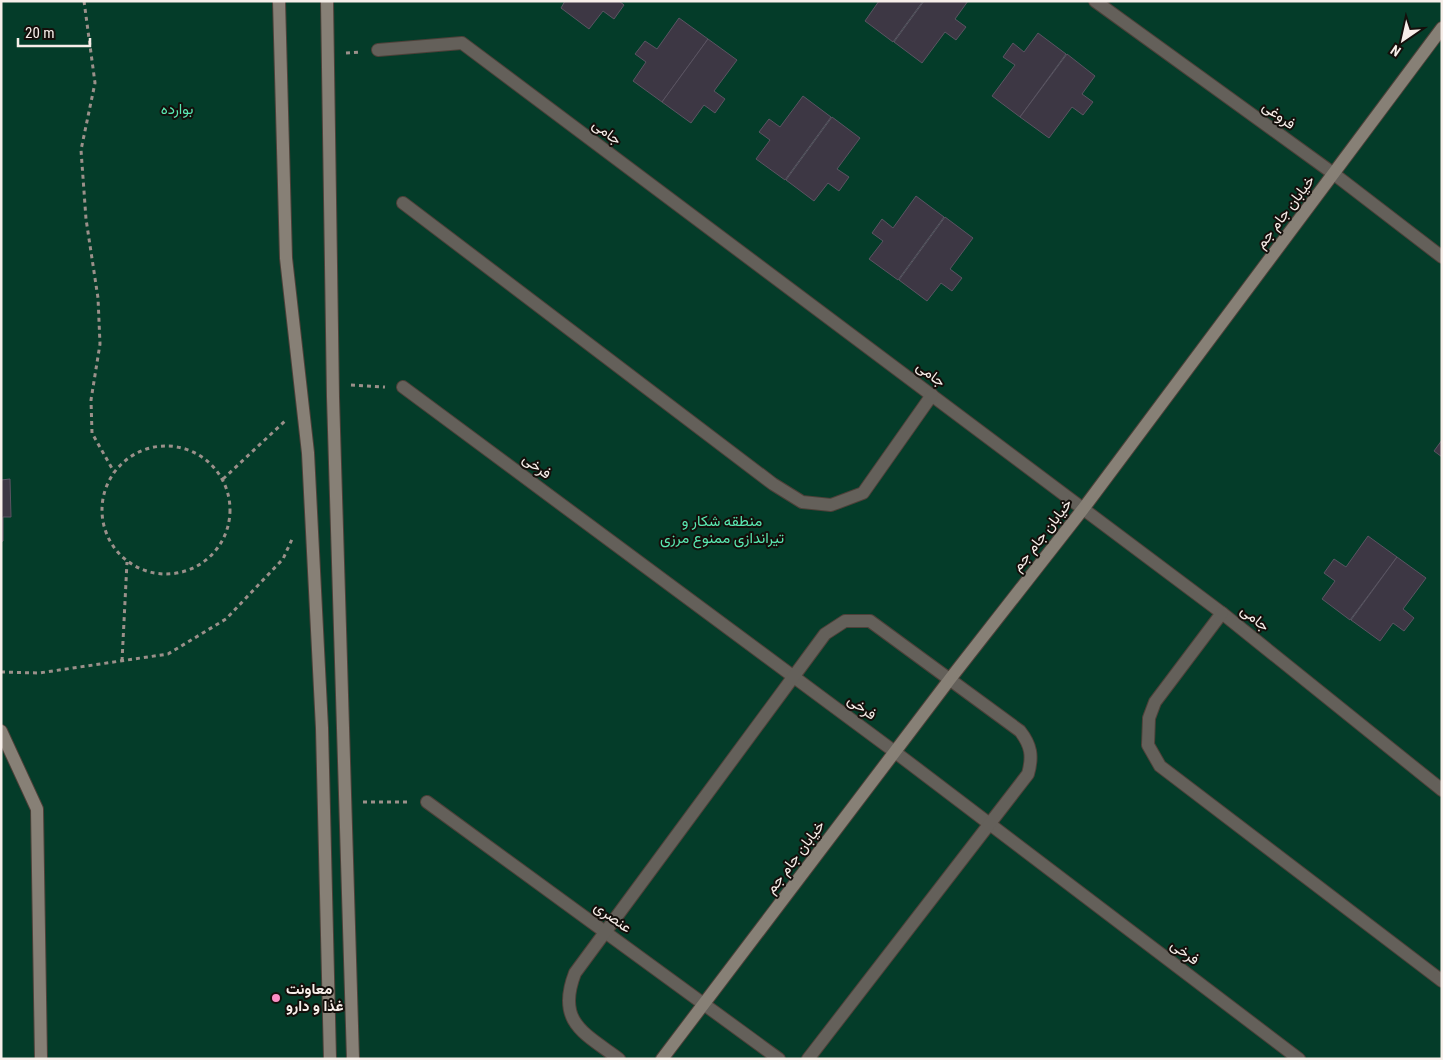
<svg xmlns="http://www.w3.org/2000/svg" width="1443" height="1060" font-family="'Roboto Condensed',Vazirmatn,sans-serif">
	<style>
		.green { fill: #043c29 }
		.building { fill: #3d3744; stroke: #5b5462 }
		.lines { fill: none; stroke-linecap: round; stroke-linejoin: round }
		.street-casing { stroke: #4d4039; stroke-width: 14 }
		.secondary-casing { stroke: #4d4039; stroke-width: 14 }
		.path { stroke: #9b908a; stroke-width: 3; stroke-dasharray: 4 4; stroke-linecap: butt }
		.street { stroke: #64605a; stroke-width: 12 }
		.secondary { stroke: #878076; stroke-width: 12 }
		.poi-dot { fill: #fb8fc5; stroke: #140f0b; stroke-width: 2 }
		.labels { text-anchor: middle; stroke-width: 4; stroke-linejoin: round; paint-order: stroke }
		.park-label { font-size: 15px; fill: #59e8b1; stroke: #140f0b }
		.street-label { font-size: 15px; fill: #f7eee9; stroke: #140f0b }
		.poi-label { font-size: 15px; font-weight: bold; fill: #f7eee9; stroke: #140f0b; text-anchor: start }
	</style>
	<rect width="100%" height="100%" fill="#31241c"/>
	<rect class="green" x="1" y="1" width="1441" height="1058"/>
	<g class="building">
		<polygon points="565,1 619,1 624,5 614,19 603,11 589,29 561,8"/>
		<polygon points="879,1 923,1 893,42 865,21"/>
		<polygon points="924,1 968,1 955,19 966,27 956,40 945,32 922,63 894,42"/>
		<polygon points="679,18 708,39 662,102 633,81 646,62 635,54 645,41 657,49"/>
		<polygon points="1038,33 1066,54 1020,117 992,96 1015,65 1003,57 1013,43 1024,52"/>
		<polygon points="708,39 737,60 714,91 725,99 715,113 704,105 691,123 662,102"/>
		<polygon points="1067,54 1095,76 1082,94 1093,102 1083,115 1072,107 1049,138 1020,117"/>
		<polygon points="803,96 831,117 785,180 756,159 770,140 759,132 769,119 780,127"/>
		<polygon points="832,117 860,138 837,169 849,177 839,191 828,183 814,201 786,180"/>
		<polygon points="916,196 944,217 898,280 869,259 883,241 872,233 882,219 893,228"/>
		<polygon points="945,217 973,238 950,269 962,278 952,291 941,283 927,301 899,280"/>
		<polygon points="1442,440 1442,457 1434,451"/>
		<polygon points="10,479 11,517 3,517 3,541 1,542 1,480"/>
		<polygon points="1368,536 1397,557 1350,620 1322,599 1335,581 1324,573 1334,559 1346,567"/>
		<polygon points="1397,557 1426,578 1403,609 1414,618 1404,631 1393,623 1380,641 1351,620"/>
	</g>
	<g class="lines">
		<g class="street-casing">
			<g id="street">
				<polyline points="1095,1 1334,174 1442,257"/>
				<polyline points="378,50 462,43 1222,613 1442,790"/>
				<polyline points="403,203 773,484 802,502 831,505 863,493 932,395"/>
				<polyline points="403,387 895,752 1299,1059"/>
				<polyline points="1222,613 1155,702 1149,718 1148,745 1160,766 1442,981"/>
				<polyline points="427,802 779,1059"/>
				<path d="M619,1059c-35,-26 -63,-37 -44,-86l250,-339 20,-13h25l150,110c11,14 13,25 8,43l-220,285"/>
			</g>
		</g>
		<g class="secondary-casing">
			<g id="secondary">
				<polyline points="279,1 286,258 308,453 322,728 330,1059"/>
				<polyline points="327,1 333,397 353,1059"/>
				<polyline points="1,731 37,809 41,1059"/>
				<polyline points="662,1059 950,679 1083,509 1442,28"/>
			</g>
		</g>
		<g class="path">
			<polyline points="84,1 95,83 81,150 86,219 98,298 100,344 91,400 92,433 114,472"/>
			<polyline points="346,53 360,52"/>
			<polyline points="351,385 385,387"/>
			<circle cx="166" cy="510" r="64"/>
			<polyline points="223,479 286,420"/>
			<polyline points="122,661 127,562"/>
			<polyline points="1,672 39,673 168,654 226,619 283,559 293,537"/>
			<polyline points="363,802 409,802"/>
		</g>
		<use href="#street" class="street"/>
		<use href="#secondary" class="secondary"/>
	</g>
	<circle class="poi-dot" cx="276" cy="998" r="5"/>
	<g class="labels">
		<g class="park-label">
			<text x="177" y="114">بوارده</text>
			<text x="722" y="526">منطقه شکار و<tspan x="722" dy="17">تیراندازی ممنوع مرزی</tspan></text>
		</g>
		<g class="street-label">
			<text transform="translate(1279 115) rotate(36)" y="5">فروغی</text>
			<text transform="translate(607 132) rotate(37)" y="5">جامی</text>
			<text transform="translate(1285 212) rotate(-53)" y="5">خیابان جام جم</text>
			<text transform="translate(931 374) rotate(37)" y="5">جامی</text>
			<text transform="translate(537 466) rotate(37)" y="5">فرخی</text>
			<text transform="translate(1042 535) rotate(-52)" y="5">خیابان جام جم</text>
			<text transform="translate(1255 618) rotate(39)" y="5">جامی</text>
			<text transform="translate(862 707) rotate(36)" y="5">فرخی</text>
			<text transform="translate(795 857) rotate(-53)" y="5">خیابان جام جم</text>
			<text transform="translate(613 917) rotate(36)" y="5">عنصری</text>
			<text transform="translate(1185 952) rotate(37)" y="5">فرخی</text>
		</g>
		<g class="poi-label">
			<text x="286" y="994">معاونت<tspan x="286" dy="17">غذا و دارو</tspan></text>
		</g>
	</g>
	<rect width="1443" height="1060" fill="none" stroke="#f7eee9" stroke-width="5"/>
	<g transform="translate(1403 40) rotate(214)" stroke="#140f0b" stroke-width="4" paint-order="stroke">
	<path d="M0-4L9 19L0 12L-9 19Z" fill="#f7eee9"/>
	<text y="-8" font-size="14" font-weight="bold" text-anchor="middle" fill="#f7eee9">N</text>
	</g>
	<path d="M18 38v8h72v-8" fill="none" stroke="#f7eee9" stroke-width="2.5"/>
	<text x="25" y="38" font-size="15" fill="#f7eee9" stroke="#140f0b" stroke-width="4" paint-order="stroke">20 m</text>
</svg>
